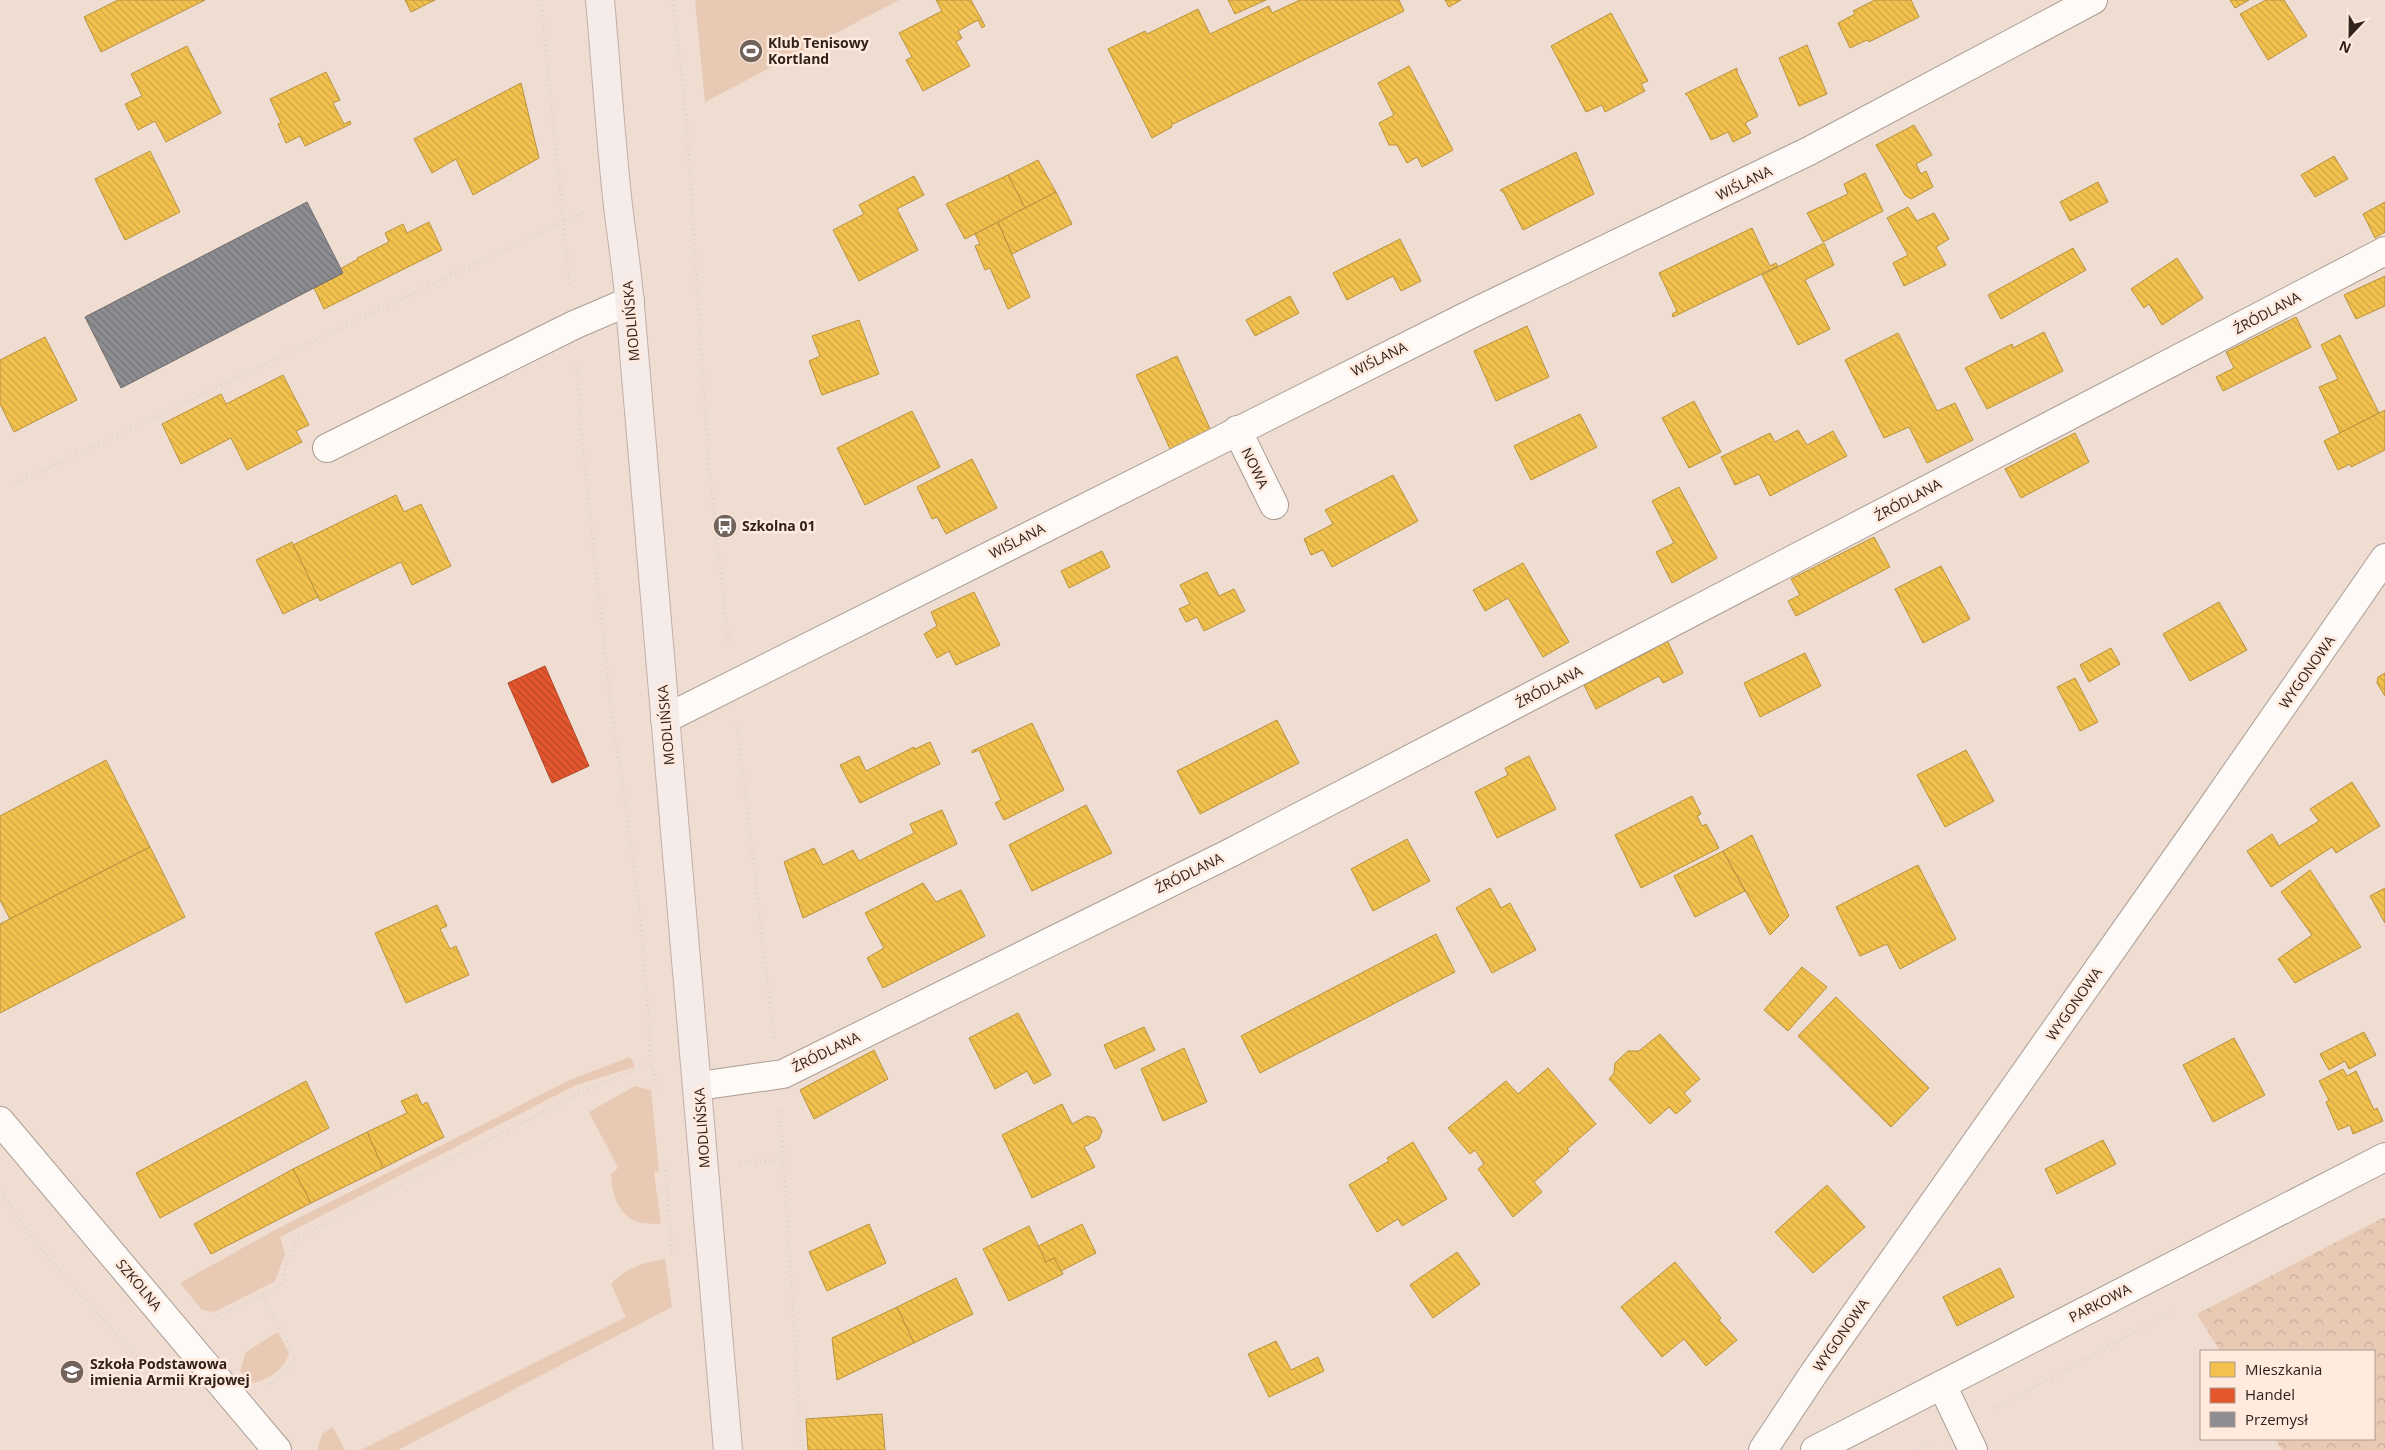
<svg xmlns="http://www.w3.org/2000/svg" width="2385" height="1450" font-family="'Open Sans',sans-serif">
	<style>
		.grass { fill: #e8c9b4 }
		.park { fill: url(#park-crowns) }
		.homes { fill: url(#homes-back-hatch); stroke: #b8923f }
		.shops { fill: url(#shops-back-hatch); stroke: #ae4728 }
		.industry { fill: url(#industry-back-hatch); stroke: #716d6e }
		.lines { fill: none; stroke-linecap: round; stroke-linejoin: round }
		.minor-casing { stroke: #ab9d94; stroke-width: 30 }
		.major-casing { stroke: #c1aea8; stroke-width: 30 }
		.path { stroke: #d9d4d0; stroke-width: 3; stroke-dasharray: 1 4; stroke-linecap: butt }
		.minor { stroke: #fdfaf8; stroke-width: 28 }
		.major { stroke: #f5ecea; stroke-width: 28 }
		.labels { text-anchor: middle; stroke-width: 5; stroke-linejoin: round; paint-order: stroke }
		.poi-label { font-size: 14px; font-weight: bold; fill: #2f231b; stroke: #ffeadd; text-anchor: start }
		.street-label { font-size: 14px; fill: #2f231b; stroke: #ffeadd }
	</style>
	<defs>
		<pattern id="park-crowns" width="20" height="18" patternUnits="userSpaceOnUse" patternTransform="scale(1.25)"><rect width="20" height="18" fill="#e8c9b4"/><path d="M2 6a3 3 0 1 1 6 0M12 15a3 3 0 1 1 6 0" fill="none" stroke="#c7ac9a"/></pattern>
		<pattern id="homes-back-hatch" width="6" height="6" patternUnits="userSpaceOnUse" patternTransform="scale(1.25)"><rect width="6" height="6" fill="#f2c14e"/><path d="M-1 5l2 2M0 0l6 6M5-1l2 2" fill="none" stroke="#d0a644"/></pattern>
		<pattern id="shops-back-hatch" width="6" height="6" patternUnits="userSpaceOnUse" patternTransform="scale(1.25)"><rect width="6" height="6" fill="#e4572e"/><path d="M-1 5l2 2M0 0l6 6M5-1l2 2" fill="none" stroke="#b94826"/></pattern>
		<pattern id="industry-back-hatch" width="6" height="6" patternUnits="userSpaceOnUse" patternTransform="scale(1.25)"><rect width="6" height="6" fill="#8d8d92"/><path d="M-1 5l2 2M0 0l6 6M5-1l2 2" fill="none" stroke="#747376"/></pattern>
	</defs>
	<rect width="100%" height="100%" fill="#efddd1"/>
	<g class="grass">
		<polygon points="695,0 899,0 705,102"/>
		<polygon points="630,1057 635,1067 576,1085 280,1237 285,1254 275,1281 214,1312 202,1310 180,1283 275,1230 570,1080"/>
		<path d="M635,1086l16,4 8,81 -5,1 7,52c-8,0 -18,0 -25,-3 -19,-7 -24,-29 -25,-47l7,-6 -29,-56z"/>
		<path d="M665,1259l7,48 -274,143h-37l265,-133 -15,-33c15,-16 32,-22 54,-25z"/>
		<path d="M278,1332l11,21c-5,17 -20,27 -37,30l-12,-12 6,-19z"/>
		<polygon points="333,1427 345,1450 317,1450 322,1434"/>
	</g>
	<polygon class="park" points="2385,1217 2385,1450 2282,1450 2275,1439 2374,1439 2374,1351 2220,1351 2197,1314"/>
	<g class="homes">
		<polygon points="118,0 205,0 101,52 84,17"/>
		<polygon points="405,0 435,0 411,12"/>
		<polygon points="936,0 971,0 985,26 982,28 978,20 958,31 962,38 956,42 970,66 923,91 906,60 912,57 899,33 942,11"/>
		<polygon points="1228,0 1266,0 1235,14"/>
		<polygon points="1300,0 1399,0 1404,11 1171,125 1172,127 1152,138 1108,49 1145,31 1147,34 1198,9 1210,34 1269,6 1272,13"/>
		<polygon points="1445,0 1461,0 1449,7"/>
		<polygon points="1875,0 1911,0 1919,17 1869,42 1867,40 1850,48 1838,23 1855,14 1853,11"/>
		<polygon points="2230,0 2249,0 2235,8"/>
		<polygon points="2266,0 2284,0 2307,36 2268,60 2240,14"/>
		<polygon points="1611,13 1648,81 1641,84 1645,91 1605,112 1602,105 1586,112 1551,46"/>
		<polygon points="1807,45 1827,94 1799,106 1779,58"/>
		<polygon points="187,46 221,113 166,142 155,121 138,130 125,104 142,96 131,74"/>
		<polygon points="1409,66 1453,150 1422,167 1417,157 1407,163 1397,145 1389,145 1379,123 1394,115 1378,83"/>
		<polygon points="1737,68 1737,72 1758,116 1745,123 1751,133 1733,142 1728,132 1711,140 1688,96 1685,94"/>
		<polygon points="326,72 340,100 333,103 344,124 350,121 351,124 305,146 300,136 286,143 278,124 281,123 270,99"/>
		<polygon points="521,83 539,158 473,195 456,159 432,173 414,139"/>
		<polygon points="1914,125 1932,155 1916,164 1921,174 1926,171 1933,187 1911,199 1905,195 1876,145"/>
		<polygon points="150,151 180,212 125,240 95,179"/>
		<polygon points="1576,152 1594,194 1523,230 1504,193 1500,190"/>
		<polygon points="2334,156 2348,179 2315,197 2301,175"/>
		<polygon points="1038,160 1056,192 1025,208 1008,175"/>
		<polygon points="1865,173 1883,211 1823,242 1807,213 1848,194 1844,184"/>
		<polygon points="1008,175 1025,208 965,239 946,204"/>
		<polygon points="914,176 924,195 897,209 918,250 859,281 833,230 864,214 859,205"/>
		<polygon points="2098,182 2108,202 2070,221 2060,202"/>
		<polygon points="1056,192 1072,224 1012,254 998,222"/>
		<polygon points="2385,202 2385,232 2375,238 2363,214"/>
		<polygon points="1908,207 1917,221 1934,213 1949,239 1936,247 1946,265 1904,286 1893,263 1908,255 1887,218"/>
		<polygon points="429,222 442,250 324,309 314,288 343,273 340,269 358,259 357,258 389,242 385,233 403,224 407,233"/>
		<polygon points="998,222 1030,297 1008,309 990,268 985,270 975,246 980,244 975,234"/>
		<polygon points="1752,228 1770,266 1776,263 1778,266 1673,317 1672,314 1677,311 1659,273"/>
		<polygon points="1400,239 1421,281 1401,291 1393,276 1347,300 1333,273"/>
		<polygon points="1824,243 1834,265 1805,280 1830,329 1798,345 1762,275"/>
		<polygon points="2073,248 2086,270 2001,319 1988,295"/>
		<polygon points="2177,258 2203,298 2162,325 2149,304 2144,308 2131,289"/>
		<polygon points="2385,276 2385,306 2356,319 2344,295"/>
		<polygon points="1290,296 1299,313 1255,336 1246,320"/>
		<polygon points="2296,317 2311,347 2223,391 2216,377 2234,368 2226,352"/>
		<polygon points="859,320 879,374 822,395 809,361 820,356 812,336"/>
		<polygon points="1527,326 1549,377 1496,401 1474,351"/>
		<polygon points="2044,332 2063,371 1987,409 1965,368 2012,344 2013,348"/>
		<polygon points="1898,333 1937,411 1955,403 1973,440 1927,463 1909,427 1884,438 1845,360"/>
		<polygon points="2340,335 2379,413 2340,433 2319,387 2338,379 2321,345"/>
		<polygon points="45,337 77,400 14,432 0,404 0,360"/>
		<polygon points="1177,356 1211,431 1171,451 1136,375"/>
		<polygon points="283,375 309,425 296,431 302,442 247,470 231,438 181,464 162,424 221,394 226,404"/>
		<polygon points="1694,401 1721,452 1689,468 1662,418"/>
		<polygon points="2385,410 2385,450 2351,467 2350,464 2338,470 2324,441"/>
		<polygon points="912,411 940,467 865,505 837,448"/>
		<polygon points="1580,414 1597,447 1531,480 1514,446"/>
		<polygon points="1798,430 1807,445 1833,431 1847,456 1770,496 1759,474 1735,485 1721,457 1770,433 1775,442"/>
		<polygon points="2075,433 2089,462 2021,498 2005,469"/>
		<polygon points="972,459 997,508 946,534 937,517 932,519 917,487"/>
		<polygon points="1393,475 1418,521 1332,567 1323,550 1311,555 1304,539 1333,524 1325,510"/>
		<polygon points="1679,487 1717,558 1672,583 1656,552 1674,543 1652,501"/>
		<polygon points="396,495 404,512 421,504 451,566 412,585 401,562 320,601 293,545"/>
		<polygon points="1874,537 1890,567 1796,616 1788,601 1800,595 1791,579"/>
		<polygon points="292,542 318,597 283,614 256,560"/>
		<polygon points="1102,551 1110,567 1069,588 1061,571"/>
		<polygon points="1523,563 1569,642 1543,657 1508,598 1485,611 1473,590"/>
		<polygon points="1941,566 1970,619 1923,643 1895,589"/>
		<polygon points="1207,572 1219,596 1234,589 1245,611 1204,631 1197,617 1186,622 1179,609 1190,604 1180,585"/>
		<polygon points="974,592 1000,645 956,665 949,651 937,658 924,634 937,626 931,612"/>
		<polygon points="2219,602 2247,650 2190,681 2163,634"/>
		<polygon points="1666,638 1683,673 1663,683 1659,676 1596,709 1584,685 1654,649 1652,646"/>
		<polygon points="2111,648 2120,664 2089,682 2080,665"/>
		<polygon points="1805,653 1821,686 1760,717 1744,683"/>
		<polygon points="2385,673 2385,696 2377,683 2378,677"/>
		<polygon points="2075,678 2098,722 2080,731 2057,687"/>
		<polygon points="1277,720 1299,763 1200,814 1177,771"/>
		<polygon points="1032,723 1064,790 1004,820 995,803 1001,800 979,750 972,753 972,751"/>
		<polygon points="930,742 940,764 860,803 840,765 859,756 866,771 914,747 915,749"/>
		<polygon points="1966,750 1994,801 1945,827 1917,775"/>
		<polygon points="1529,756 1556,809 1497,838 1475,792 1508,775 1505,768"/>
		<polygon points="106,760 150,847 10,919 0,900 0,816"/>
		<polygon points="2352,782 2380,826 2336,853 2332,847 2271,887 2247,851 2272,834 2279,846 2319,821 2310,809"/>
		<polygon points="1692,796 1701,814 1697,816 1702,826 1706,824 1719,848 1641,888 1615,835"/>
		<polygon points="1086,805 1112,853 1032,891 1009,845"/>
		<polygon points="942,810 957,844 803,918 784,862 814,848 823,865 853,850 859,861 914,833 910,824"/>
		<polygon points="1752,835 1789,916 1770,935 1723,851"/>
		<polygon points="1407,839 1430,881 1373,911 1351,869"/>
		<polygon points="150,847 185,917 0,1013 0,924"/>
		<polygon points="1723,851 1745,891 1695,917 1674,876"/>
		<polygon points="1918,865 1956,939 1900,969 1887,944 1860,956 1836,907"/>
		<polygon points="2310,870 2361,947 2295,983 2278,959 2312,935 2281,892"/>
		<polygon points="923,883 936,902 961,890 985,936 883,988 867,958 884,948 865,913"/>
		<polygon points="1490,888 1501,908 1510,903 1536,950 1492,973 1456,908"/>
		<polygon points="2385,888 2385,923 2370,896"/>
		<polygon points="437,905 447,926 440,929 450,949 456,946 469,975 406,1003 375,933"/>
		<polygon points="1436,934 1455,972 1260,1073 1241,1036"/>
		<polygon points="1802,967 1827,987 1788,1031 1764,1010"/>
		<polygon points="1836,997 1929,1088 1891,1127 1798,1036"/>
		<polygon points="1018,1013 1051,1075 1034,1084 1027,1071 995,1089 969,1038"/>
		<polygon points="1144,1027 1155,1050 1115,1069 1104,1045"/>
		<polygon points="2364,1032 2376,1055 2349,1069 2345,1061 2329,1070 2320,1054"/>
		<polygon points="1660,1034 1700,1079 1684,1093 1691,1101 1676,1114 1669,1107 1650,1124 1609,1079 1614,1073 1615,1063 1628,1051 1639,1051"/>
		<polygon points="2234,1038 2265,1095 2213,1122 2183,1065"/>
		<polygon points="1184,1048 1207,1102 1163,1121 1141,1069"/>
		<polygon points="874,1050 888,1079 814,1119 800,1090"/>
		<polygon points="1548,1068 1596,1124 1567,1149 1569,1151 1534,1182 1542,1192 1513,1217 1478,1169 1484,1164 1475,1150 1470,1154 1448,1128 1506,1081 1518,1094"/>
		<polygon points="2343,1069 2347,1076 2356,1071 2374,1110 2377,1108 2383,1121 2353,1134 2350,1125 2338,1130 2326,1102 2329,1100 2319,1081"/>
		<polygon points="306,1081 329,1128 160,1218 136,1173"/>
		<polygon points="417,1094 422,1105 427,1102 444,1137 383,1168 367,1132 407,1113 401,1101"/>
		<polygon points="1062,1104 1072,1124 1087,1116 1095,1118 1102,1131 1099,1139 1084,1147 1095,1167 1032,1198 1002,1135"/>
		<polygon points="367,1132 383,1168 311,1203 293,1169"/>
		<polygon points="2103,1140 2116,1164 2057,1194 2045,1169"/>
		<polygon points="1413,1142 1447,1199 1402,1226 1398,1219 1377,1232 1349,1185 1389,1161 1387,1158"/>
		<polygon points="293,1169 311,1203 211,1254 194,1224"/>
		<polygon points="1827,1185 1865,1227 1813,1273 1775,1232"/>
		<polygon points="869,1224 886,1263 827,1291 809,1252"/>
		<polygon points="1082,1224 1096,1253 1061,1271 1054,1258 1046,1262 1038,1246"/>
		<polygon points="1029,1226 1046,1262 1054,1258 1063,1274 1009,1301 983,1249"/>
		<polygon points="1457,1252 1480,1284 1433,1318 1410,1285"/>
		<polygon points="1675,1262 1721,1318 1719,1320 1737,1340 1706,1366 1684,1339 1662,1357 1621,1307"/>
		<polygon points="2000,1268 2014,1297 1957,1326 1943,1297"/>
		<polygon points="956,1278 973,1314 914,1343 897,1307"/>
		<polygon points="897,1307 914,1343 837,1380 832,1338"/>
		<polygon points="1276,1341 1291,1370 1318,1357 1324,1371 1269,1397 1248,1354"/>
		<polygon points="882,1414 885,1450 808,1450 806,1419"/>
	</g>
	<polygon class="shops" points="545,666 589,766 552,783 508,683"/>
	<polygon class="industry" points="307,202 343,273 121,388 85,317"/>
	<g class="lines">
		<g class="minor-casing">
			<g id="minor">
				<polyline points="1237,430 1274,505"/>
				<polyline points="327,448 574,325 630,301"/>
				<polyline points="665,719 1469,315 1809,151 2093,0"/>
				<polyline points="699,1086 783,1074 1230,853 2385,251"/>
				<polyline points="0,1121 277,1450"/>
				<polyline points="1942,1385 1973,1450"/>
				<polyline points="1763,1450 1814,1373 2201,823 2385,558"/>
				<polyline points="1815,1450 2385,1157"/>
			</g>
		</g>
		<g class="major-casing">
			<path id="major" d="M600,0c6,66 10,131 17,197 4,36 10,72 13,109 32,381 67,762 98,1144"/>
		</g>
		<g class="path">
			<polyline points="541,0 570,288"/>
			<polyline points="673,0 686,115 709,467 729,645"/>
			<polyline points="577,364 582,440 612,717 622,778 639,907 649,1018 650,1063 659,1092"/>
			<polyline points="13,485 583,212"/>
			<polyline points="737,724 774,1038"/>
			<polyline points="780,1111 802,1450"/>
			<polyline points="740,1162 783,1160"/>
			<polyline points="665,1165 672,1256"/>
			<polyline points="0,1190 28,1232 62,1274 143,1363 165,1378"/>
			<polyline points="213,1318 262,1295"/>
			<polyline points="270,1384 290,1368 295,1357 262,1295 281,1285 287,1261 298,1238 582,1092 650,1063"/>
			<polyline points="1994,1409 2173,1311"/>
			<polyline points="1919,1450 1929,1444"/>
		</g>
		<use href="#minor" class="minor"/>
		<use href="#major" class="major"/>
	</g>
	<defs>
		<g id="stadium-disc" transform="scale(1.25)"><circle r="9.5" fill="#72645b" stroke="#ffeadd"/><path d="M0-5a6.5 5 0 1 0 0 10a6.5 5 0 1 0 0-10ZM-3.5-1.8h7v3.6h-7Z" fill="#fff"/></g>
		<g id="bus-disc" transform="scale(1.25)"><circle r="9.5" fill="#72645b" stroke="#ffeadd"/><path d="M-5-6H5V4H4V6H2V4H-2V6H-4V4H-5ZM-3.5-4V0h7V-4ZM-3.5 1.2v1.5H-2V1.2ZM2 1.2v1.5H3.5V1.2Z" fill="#fff"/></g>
		<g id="school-disc" transform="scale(1.25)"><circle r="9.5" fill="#72645b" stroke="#ffeadd"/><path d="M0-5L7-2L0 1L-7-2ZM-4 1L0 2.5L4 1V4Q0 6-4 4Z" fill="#fff"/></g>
	</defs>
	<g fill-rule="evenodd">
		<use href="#stadium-disc" x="751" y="51"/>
		<use href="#bus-disc" x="725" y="526"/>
		<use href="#school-disc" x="72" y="1372"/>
	</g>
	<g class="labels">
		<g class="poi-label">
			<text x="768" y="48">Klub Tenisowy<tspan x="768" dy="16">Kortland</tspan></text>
			<text x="742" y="531">Szkolna 01</text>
			<text x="90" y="1369">Szkoła Podstawowa<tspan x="90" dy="16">imienia Armii Krajowej</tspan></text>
		</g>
		<g class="street-label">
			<text transform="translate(1744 183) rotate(-26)" y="5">WIŚLANA</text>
			<text transform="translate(2267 313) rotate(-28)" y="5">ŹRÓDLANA</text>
			<text transform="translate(631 321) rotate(-95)" y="5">MODLIŃSKA</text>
			<text transform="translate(1379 359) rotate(-26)" y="5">WIŚLANA</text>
			<text transform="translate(1255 468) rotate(64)" y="5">NOWA</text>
			<text transform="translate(1908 500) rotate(-28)" y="5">ŹRÓDLANA</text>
			<text transform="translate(1017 541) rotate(-27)" y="5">WIŚLANA</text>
			<text transform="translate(2307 672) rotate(-55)" y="5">WYGONOWA</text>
			<text transform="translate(1549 687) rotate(-28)" y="5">ŹRÓDLANA</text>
			<text transform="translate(666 725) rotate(-95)" y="5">MODLIŃSKA</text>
			<text transform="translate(1189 873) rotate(-26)" y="5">ŹRÓDLANA</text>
			<text transform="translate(2074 1004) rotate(-55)" y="5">WYGONOWA</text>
			<text transform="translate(826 1052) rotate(-26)" y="5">ŹRÓDLANA</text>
			<text transform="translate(702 1128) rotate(-94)" y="5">MODLIŃSKA</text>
			<text transform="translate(139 1285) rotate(50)" y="5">SZKOLNA</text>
			<text transform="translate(2100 1303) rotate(-27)" y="5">PARKOWA</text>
			<text transform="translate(1841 1335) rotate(-55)" y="5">WYGONOWA</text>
		</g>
	</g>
	<rect x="2200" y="1350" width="175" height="90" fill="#ffeadd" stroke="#ac9a8f"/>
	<rect x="2210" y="1362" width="25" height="15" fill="#f2c14e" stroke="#ac9a8f"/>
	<text x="2245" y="1375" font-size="15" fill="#2f231b">Mieszkania</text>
	<rect x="2210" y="1388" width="25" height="15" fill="#e4572e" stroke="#ac9a8f"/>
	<text x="2245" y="1400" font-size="15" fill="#2f231b">Handel</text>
	<rect x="2210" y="1412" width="25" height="15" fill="#8d8d92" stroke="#ac9a8f"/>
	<text x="2245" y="1425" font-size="15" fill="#2f231b">Przemysł</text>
	<g transform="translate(2350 35) rotate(202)" stroke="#ffeadd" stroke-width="4" paint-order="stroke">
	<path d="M0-4L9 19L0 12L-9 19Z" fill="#2f231b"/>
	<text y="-8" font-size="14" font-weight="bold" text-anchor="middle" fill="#2f231b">N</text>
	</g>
</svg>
